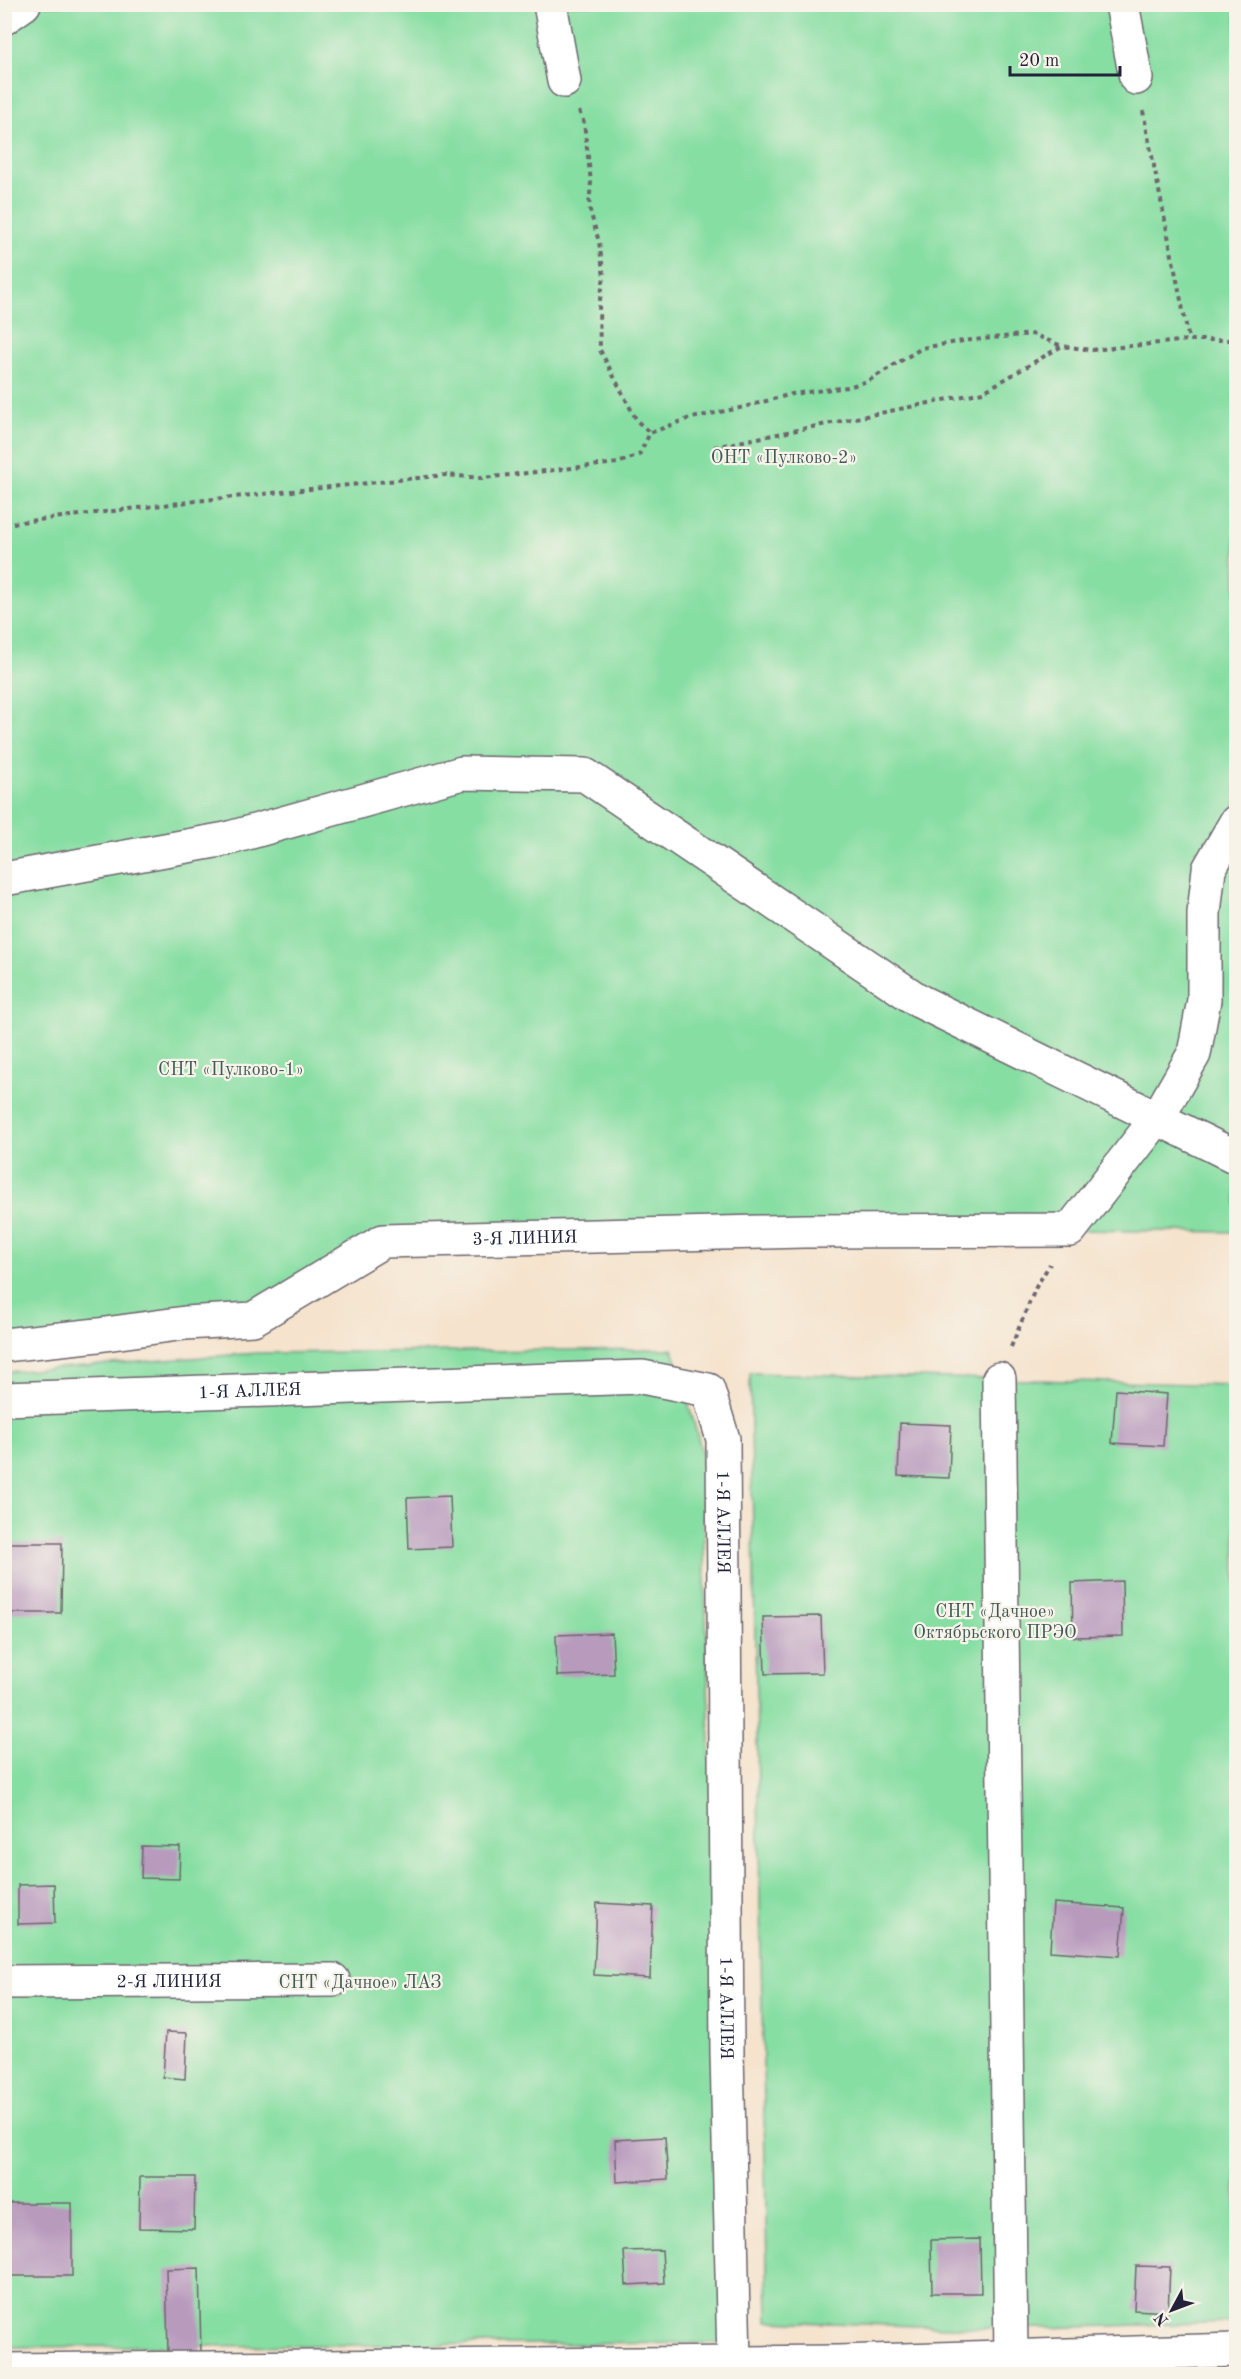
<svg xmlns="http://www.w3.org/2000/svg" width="1241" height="2379" font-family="'Old Standard TT',serif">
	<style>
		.green { fill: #87dea3; stroke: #54806f; stroke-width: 1.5 }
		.building { fill: #b89abd }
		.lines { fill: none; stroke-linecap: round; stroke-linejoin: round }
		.minor-casing { stroke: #6c666e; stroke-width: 36 }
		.path { stroke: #6c666e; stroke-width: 4; stroke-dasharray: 4.5 4.5; stroke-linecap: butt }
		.minor { stroke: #fff; stroke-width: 33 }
		.labels { text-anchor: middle; stroke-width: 4.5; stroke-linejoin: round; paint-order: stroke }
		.park-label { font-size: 18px; fill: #405a5a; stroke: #f7f3e8 }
		.street-label { font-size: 18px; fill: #22223b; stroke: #f7f3e8 }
	</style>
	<rect width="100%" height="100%" fill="#f7f3e8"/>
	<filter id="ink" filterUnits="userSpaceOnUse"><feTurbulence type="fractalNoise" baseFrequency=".0167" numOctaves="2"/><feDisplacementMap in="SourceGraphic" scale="12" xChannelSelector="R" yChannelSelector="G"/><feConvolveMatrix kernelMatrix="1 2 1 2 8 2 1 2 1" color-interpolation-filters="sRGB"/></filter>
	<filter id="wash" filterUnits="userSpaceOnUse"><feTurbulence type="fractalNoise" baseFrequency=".008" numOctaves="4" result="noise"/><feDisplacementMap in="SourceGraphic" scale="24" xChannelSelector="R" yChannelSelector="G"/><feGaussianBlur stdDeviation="1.35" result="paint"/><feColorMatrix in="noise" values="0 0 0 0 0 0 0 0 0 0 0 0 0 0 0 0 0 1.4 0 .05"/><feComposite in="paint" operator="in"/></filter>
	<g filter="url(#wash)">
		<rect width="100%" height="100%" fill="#f5e3cd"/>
		<g class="green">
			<polygon points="4,5 1236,5 1236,1232 1070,1230 383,1241 253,1319 5,1345"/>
			<polygon points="673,1349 701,1448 728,2343 5,2347 5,1372 258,1353"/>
			<polygon points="750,1373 1236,1385 1236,2322 1010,2329 768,2321"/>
		</g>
		<g id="blocks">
			<g class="building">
				<polygon points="1116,1390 1167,1394 1163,1446 1112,1443"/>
				<polygon points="900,1423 951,1425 949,1478 898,1476"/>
				<polygon points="450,1496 452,1547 409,1549 407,1498"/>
				<polygon points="4,1543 62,1543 61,1613 4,1613"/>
				<polygon points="1122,1581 1123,1636 1073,1637 1072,1583"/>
				<polygon points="821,1616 823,1673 765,1674 763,1617"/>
				<polygon points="612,1633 614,1674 557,1676 556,1635"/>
				<polygon points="142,1846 180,1847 179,1879 141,1878"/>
				<polygon points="54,1884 55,1923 18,1924 18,1885"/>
				<polygon points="597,1903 653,1906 650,1978 594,1975"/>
				<polygon points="1053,1903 1124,1908 1120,1956 1050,1951"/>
				<polygon points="166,2032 187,2033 185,2079 163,2077"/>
				<polygon points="665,2137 668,2179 617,2182 615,2140"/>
				<polygon points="140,2177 195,2177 194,2229 139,2228"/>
				<rect x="4" y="2203" width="68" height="73"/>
				<polygon points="980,2239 981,2293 932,2293 931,2240"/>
				<polygon points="662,2250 664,2283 626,2285 624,2251"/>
				<polygon points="1136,2266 1170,2267 1168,2312 1134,2310"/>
				<polygon points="199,2268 201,2352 168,2353 166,2269"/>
			</g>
		</g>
	</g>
	<g filter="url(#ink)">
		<use href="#blocks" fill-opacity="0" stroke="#6c666e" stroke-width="1.5"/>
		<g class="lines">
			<g class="minor-casing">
				<g id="minor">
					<polyline points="550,4 564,81"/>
					<polyline points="1122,4 1136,78"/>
					<polyline points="4,18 24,4"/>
					<polyline points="4,879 226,839 462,773 585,775 919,1001 1236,1157"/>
					<path id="s1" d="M4,1345l94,-10 87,-12 68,-4 130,-78 421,-10 266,-1 88,-113 36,-63 10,-54v-87l5,-44 27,-47"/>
					<polyline points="999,1379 1011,2356"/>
					<path id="s2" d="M4,1399l638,-22 66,13 15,49 4,613 7,310"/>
					<path id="s3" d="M4,1982l329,-2"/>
					<polyline points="4,2370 838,2362 1236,2350"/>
				</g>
			</g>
			<g class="path">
				<polyline points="579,111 584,123 591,182 589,207 599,242 604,277 599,305 600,350 637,421 650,433"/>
				<polyline points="1143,111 1189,340"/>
				<polyline points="714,447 983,392 1062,346 1092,350 1189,340 1236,340"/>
				<polyline points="4,524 205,500 446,475 482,478 618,463 639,455 650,433 687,419 744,407 792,394 848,387 868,381 922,348 963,341 1032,334 1062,346"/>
				<polyline points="1011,1347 1036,1287 1050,1264"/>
			</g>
			<use href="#minor" class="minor"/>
		</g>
	</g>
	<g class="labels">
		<g class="park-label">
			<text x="784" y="463">ОНТ «Пулково-2»</text>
			<text x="231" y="1075">СНТ «Пулково-1»</text>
			<text x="995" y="1617">СНТ «Дачное»<tspan x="995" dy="21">Октябрьского ПРЭО</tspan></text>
			<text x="360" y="1988">СНТ «Дачное» ЛАЗ</text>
		</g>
		<g class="street-label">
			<text dy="6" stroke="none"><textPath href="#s1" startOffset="544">3-Я ЛИНИЯ</textPath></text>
			<text dy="6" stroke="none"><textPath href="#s2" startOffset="246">1-Я АЛЛЕЯ</textPath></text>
			<text dy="6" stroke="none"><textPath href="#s2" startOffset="840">1-Я АЛЛЕЯ</textPath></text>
			<text dy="6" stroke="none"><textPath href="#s3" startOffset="165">2-Я ЛИНИЯ</textPath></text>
			<text dy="6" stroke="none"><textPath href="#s2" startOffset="1326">1-Я АЛЛЕЯ</textPath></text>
		</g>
	</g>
	<rect width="1241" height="2379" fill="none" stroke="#f7f3e8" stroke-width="24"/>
	<g transform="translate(1172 2310) rotate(229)" stroke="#f7f3e8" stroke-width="4.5" paint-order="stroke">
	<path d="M0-4.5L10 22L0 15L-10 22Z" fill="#22223b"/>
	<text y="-9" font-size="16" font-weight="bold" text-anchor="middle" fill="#22223b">N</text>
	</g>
	<path d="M1010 66v9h110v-9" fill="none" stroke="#22223b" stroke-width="3"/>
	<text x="1019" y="66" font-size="18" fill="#22223b" stroke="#f7f3e8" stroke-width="4.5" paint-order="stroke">20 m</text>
</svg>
